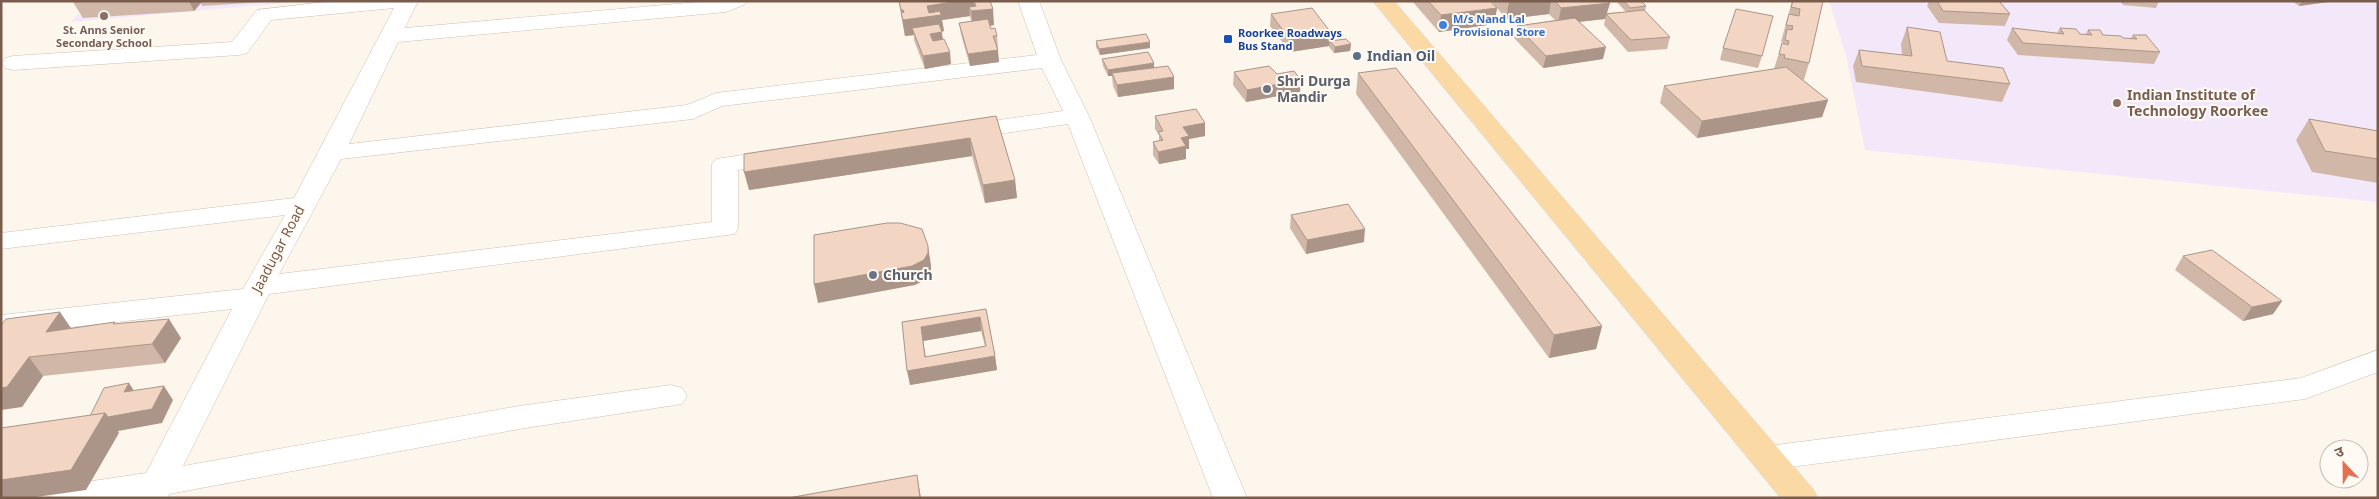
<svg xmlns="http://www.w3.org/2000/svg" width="2379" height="499" font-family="'Noto Sans','Noto Sans Devanagari',sans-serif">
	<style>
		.education { fill: #f3e8fa }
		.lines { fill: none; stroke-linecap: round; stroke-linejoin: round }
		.minor-casing { stroke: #d1beb0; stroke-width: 1 }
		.major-casing { stroke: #dad1cd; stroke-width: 1 }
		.minor { fill: #fff; fill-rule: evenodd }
		.major { fill: #fbd9a5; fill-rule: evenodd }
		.wall { fill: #d1b7a8; fill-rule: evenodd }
		.shaded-wall { fill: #aa9588 }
		.building { fill: #f3d5c3; stroke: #aa9588; fill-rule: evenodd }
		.education-dot { fill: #8d6e63; stroke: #fffaf3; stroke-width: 2 }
		.shop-dot { fill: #3f7fe0; stroke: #fffaf3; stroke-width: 2 }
		.transit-dot { fill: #1a4fb4; stroke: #fffaf3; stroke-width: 2 }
		.service-dot { fill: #5c6f8a; stroke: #fffaf3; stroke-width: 2 }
		.worship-dot { fill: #6b7280; stroke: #fffaf3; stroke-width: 2 }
		.labels { text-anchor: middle; stroke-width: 4; stroke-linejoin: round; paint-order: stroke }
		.far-shop-label { font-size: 11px; font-weight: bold; fill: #366cbe; stroke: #fffaf3; text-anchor: start }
		.far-education-label { font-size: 11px; font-weight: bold; fill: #785e54; stroke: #fffaf3 }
		.far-transit-label { font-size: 11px; font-weight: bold; fill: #164399; stroke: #fffaf3; text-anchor: start }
		.service-label { font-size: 14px; font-weight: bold; fill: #4e5e75; stroke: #fffaf3; text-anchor: start }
		.worship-label { font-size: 14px; font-weight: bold; fill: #5b616d; stroke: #fffaf3; text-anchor: start }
		.education-label { font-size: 14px; font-weight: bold; fill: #785e54; stroke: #fffaf3; text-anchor: start }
		.street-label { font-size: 14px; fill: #7a5c4d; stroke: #fffaf3 }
	</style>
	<rect width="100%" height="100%" fill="#fdf6ec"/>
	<g class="education">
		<polygon points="93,1 307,1 70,22"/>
		<polygon points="1829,1 2378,1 2378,202 1865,150 1846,56"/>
	</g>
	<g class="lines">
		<g class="minor-casing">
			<g id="minor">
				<polygon points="333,1 418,1 405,28 709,1 747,1 744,5 726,12 398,42 349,144 687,105 716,93 1037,55 1018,1 1039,1 1061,60 1089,116 1247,498 1213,498 1068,124 963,139 954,137 951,132 954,127 963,125 1063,111 1042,68 722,106 693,119 341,159 279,274 712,222 712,164 716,159 782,149 791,152 795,157 791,162 738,170 738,228 735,234 269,294 183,466 519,406 671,385 682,388 687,396 682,404 519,429 169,494 168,498 49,498 54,489 66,485 146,473 232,309 1,335 1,315 243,289 285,215 1,249 1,233 294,198 394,8 271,20 247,53 239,55 13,70 5,68 2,63 5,58 13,56 232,42 257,10"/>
				<polygon points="2378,350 2378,372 2305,399 1768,470 1756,467 1751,458 1756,449 1768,446 2301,378"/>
			</g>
		</g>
		<g class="major-casing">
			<polygon id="major" points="1373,1 1394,1 1813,489 1818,498 1781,498"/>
		</g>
		<use href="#minor" class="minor"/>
		<use href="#major" class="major"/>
	</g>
	<g class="wall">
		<polygon points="74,1 277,1 202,6 201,3 194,11 83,18 73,2"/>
		<polygon points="899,1 990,1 994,25 990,26 991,29 997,36 998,48 997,48 999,62 970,66 961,34 959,23 971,21 970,16 942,20 944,31 941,32 943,39 951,64 925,69 914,40 914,35 905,36"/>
		<polygon points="1412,1 1490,1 1497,8 1494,24 1439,32"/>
		<polygon points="1493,1 1608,1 1610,3 1607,13 1626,12 1616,1 1641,1 1646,6 1645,11 1670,37 1667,49 1628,52 1604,25 1605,19 1579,22 1603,59 1543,68 1514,38 1517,26 1555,20 1549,14 1506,19 1493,3"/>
		<polygon points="1792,1 1823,1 1809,63 1804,80 1802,79 1828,100 1822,117 1697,138 1660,103 1664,86 1774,69 1782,43 1783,44 1783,42 1781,42"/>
		<polygon points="1929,1 1999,1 2010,14 2005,26 1939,23 1927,6"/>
		<polygon points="2120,1 2159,1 2156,8 2123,5"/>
		<polygon points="2292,1 2328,1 2328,2 2299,6"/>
		<polygon points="1271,14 1332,34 1332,41 1351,44 1350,51 1334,53 1329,47 1329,46 1290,52 1270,26"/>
		<polygon points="1907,27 1947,61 2010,84 2002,102 1856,82 1853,66 1859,50 1902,55 1901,44"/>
		<polygon points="2012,28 2057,33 2060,28 2080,34 2085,35 2088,30 2103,35 2123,38 2130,39 2133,35 2160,52 2154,64 2018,55 2007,40"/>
		<polygon points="1096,41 1150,48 1100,55 1096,47"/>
		<polygon points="1723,48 1762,56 1758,68 1720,60"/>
		<polygon points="1102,59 1154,63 1154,67 1174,89 1118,97 1113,86 1112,76 1108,76 1103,66"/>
		<polygon points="1234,72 1277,74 1300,92 1246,102 1233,85"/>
		<polygon points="1358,73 1602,326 1596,349 1549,358 1356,94"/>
		<polygon points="996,116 1015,180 1017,198 985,203 972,156 749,190"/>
		<polygon points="1155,116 1205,123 1205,136 1189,139 1189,149 1186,149 1186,159 1159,164 1153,155 1153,142 1159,141 1159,135 1155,129"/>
		<polygon points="2309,119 2378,131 2378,183 2312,172 2296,140"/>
		<polygon points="1291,215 1364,242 1306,254 1290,228"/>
		<polygon points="2183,256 2282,301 2273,314 2243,321 2175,270"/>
		<path d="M986,309l9,47 2,14 -87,15 -8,-63zM981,331l4,15 -59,11 -3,-16z"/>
		<polygon points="116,324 181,338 165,363 43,376 22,407 1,325 71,328"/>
	</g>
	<g class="shaded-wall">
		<polygon points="189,1 200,1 201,3 194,11"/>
		<polygon points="899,1 927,6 959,1 974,1 975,11 993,9 994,25 973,28 971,11 969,7 970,16 942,20 944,31 915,35 912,28 914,35 905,36"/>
		<polygon points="1520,1 1551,1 1549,14 1506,19 1509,2"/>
		<polygon points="2302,1 2328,1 2328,2 2299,6"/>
		<polygon points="1610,3 1605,19 1558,24 1561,8"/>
		<polygon points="1497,8 1494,24 1439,32 1441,15"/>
		<polygon points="942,32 943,44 932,46 930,34"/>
		<polygon points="1332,34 1331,43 1330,41 1329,46 1290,52 1290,40"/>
		<polygon points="1150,42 1150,48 1100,55 1099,49"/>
		<polygon points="1351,44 1350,51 1334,53 1335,47"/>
		<polygon points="1606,47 1603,59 1543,68 1546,56"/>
		<polygon points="998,50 999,62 970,66 968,54"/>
		<polygon points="950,52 951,64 925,69 923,56"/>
		<polygon points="1154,63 1154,70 1112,73 1112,76 1108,76 1108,70"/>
		<polygon points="1174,77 1174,89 1118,97 1117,85"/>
		<polygon points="1301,80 1300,92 1246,102 1247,90"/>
		<polygon points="1828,100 1822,117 1697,138 1702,121"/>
		<polygon points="1205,123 1205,136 1189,139 1189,149 1186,149 1186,159 1159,164 1158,152 1181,138 1183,127"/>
		<polygon points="970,138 972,156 749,190 744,172"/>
		<polygon points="1015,180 1017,198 985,203 983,185"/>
		<polygon points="1365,229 1364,242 1306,254 1307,240"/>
		<polygon points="928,246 931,265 931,271 927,279 915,285 818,303 814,284"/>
		<polygon points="2282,301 2273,314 2243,321 2252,307"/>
		<polygon points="60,312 73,331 46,332"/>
		<polygon points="980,317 981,331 923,341 927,368 995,356 997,370 910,385 907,371 921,327"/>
		<polygon points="169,319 181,338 165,363 152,344"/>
		<polygon points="1602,326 1596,349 1549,358 1554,335"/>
		<polygon points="29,357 43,376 22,407 1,410 1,388"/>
		<polygon points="129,383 138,397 124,392"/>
		<polygon points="164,386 173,400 162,423 118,431 119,433 86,490 29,498 1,498 1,480 105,413"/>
		<polygon points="917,475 921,498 920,498"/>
	</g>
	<g class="building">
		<polygon points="899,1 959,1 927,6 929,13 940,11 941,15 903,20 901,13 904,12 903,10 901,10"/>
		<polygon points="974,1 990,1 993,9 971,11 969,7 976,6"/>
		<polygon points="1428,1 1490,1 1497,8 1441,15"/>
		<polygon points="1555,1 1608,1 1610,3 1561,8"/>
		<polygon points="1624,1 1641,1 1646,6 1630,8"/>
		<polygon points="1793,1 1823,1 1809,63 1784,58 1785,55 1779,54 1782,43 1788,45 1789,41 1785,40 1787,29 1792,30 1793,26 1786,25 1789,14 1799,16 1800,9 1791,7"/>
		<polygon points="1937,1 1999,1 2010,14 1943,11"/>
		<polygon points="1312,8 1332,34 1290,40 1271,14"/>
		<polygon points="1736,9 1773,16 1762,56 1723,48"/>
		<polygon points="1644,10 1670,37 1631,40 1606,14"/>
		<polygon points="1575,18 1606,47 1546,56 1517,26"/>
		<polygon points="988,19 991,29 995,28 997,36 993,36 998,50 968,54 959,23"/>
		<polygon points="939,24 942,32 930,34 933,41 944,39 950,52 923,56 912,28"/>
		<polygon points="1907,27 1940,32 1947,61 2003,68 2010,84 1862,66 1859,50 1912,56"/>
		<polygon points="2012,28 2064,34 2060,28 2076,29 2080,34 2092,35 2088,30 2100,30 2103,35 2121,36 2123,38 2137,39 2133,35 2146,35 2160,52 2023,43"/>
		<polygon points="1146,34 1150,42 1099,49 1096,41"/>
		<polygon points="1346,39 1351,44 1335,47 1330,41"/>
		<polygon points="1148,52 1154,63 1108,70 1102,59"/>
		<polygon points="1168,66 1174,77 1117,85 1112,73"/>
		<polygon points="1269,66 1277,74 1294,71 1301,80 1247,90 1234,72"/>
		<polygon points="1786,67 1828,100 1702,121 1664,86"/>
		<polygon points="1396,68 1602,326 1554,335 1358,73"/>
		<polygon points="1196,109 1205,123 1183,127 1189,136 1181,138 1186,146 1158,152 1153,142 1163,140 1158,132 1163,131 1155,116"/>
		<polygon points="996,116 1015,180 983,185 970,138 744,172 744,154"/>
		<polygon points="2309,119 2378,131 2378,159 2325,151"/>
		<polygon points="1348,204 1365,229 1307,240 1291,215"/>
		<polygon points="887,223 900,223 922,229 928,246 928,253 924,260 912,266 814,284 814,235"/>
		<polygon points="2212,250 2282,301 2252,307 2183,256"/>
		<path d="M986,309l9,47 -88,15 -5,-49zM980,317l6,29 -61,11 -4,-30z"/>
		<polygon points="60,312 46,332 115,322 113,324 169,319 152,344 29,357 7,387 1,388 1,325 6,319"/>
		<polygon points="129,383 124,392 164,386 152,409 108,417 105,413 90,416 104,388"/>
		<polygon points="105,413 71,470 1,480 1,428"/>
		<polygon points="917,475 920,498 788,498"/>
	</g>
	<g class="education-dot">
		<circle cx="104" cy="16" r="5"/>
		<circle cx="2117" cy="103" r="5"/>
	</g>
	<circle class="shop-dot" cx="1443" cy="25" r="5"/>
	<rect class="transit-dot" x="1223" y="34" width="10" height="10" rx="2.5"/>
	<circle class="service-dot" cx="1357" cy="56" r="5"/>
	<g class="worship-dot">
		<circle cx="1267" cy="89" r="5"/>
		<circle cx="873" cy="275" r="5"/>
	</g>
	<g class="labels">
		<g class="far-shop-label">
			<text x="1453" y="23">M/s Nand Lal<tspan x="1453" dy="13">Provisional Store</tspan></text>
		</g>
		<g class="far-education-label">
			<text x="104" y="34">St. Anns Senior<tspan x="104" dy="13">Secondary School</tspan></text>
		</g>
		<g class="far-transit-label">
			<text x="1238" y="37">Roorkee Roadways<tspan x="1238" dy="13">Bus Stand</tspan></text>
		</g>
		<g class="service-label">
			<text x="1367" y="61">Indian Oil</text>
		</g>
		<g class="worship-label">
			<text x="1277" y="86">Shri Durga<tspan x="1277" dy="16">Mandir</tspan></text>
			<text x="883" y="280">Church</text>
		</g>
		<g class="education-label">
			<text x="2127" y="100">Indian Institute of<tspan x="2127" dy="16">Technology Roorkee</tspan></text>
		</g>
		<g class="street-label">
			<text transform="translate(278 249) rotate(-62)" y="5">Jaadugar Road</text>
		</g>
	</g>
	<rect width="2379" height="499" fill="none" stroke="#7a5c4d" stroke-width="5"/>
	<g transform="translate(2344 464) rotate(338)"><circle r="24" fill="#fffaf3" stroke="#cabbb1"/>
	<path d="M0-4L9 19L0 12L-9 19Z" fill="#e76f51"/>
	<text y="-8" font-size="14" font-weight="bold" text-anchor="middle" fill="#7a5c4d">उ</text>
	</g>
</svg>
